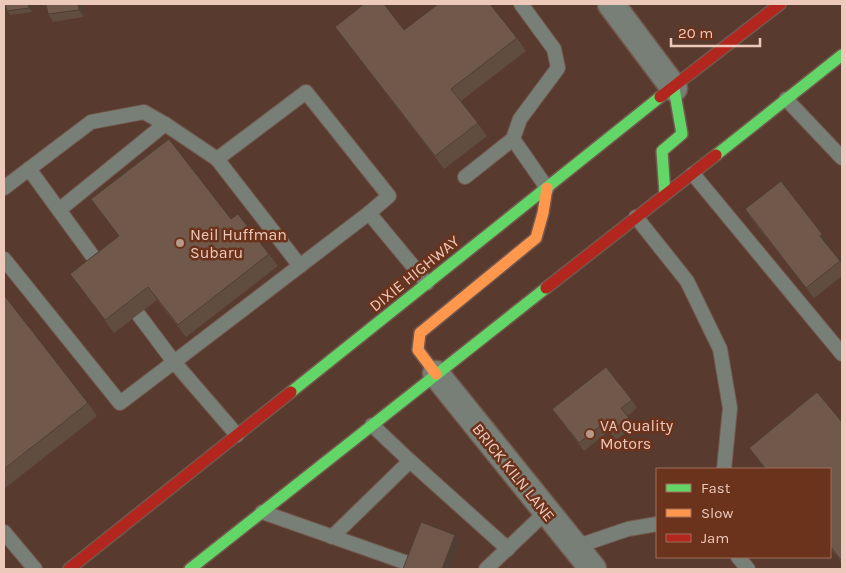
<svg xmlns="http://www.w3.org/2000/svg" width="846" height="573" font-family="Karla,sans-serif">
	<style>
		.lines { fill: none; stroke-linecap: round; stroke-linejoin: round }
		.lane-casing { stroke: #73584e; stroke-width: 16 }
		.street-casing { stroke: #73584e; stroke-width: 29 }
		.fast-casing { stroke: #73584e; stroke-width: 14 }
		.slow-casing { stroke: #73584e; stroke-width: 14 }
		.jam-casing { stroke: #73584e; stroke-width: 14 }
		.lane { stroke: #787f77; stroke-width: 14 }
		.street { stroke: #787f77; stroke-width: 26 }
		.fast { stroke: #63d668; stroke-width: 11 }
		.slow { stroke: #ff974d; stroke-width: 11 }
		.jam { stroke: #b3261e; stroke-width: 11 }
		.wall { fill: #604d40 }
		.shaded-wall { fill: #4e3e34 }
		.building { fill: #70594b; stroke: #4e3e34 }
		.poi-dot { fill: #b9978a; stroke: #6b321c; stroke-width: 2 }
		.labels { text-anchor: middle; stroke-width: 5; stroke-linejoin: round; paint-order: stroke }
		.poi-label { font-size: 16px; fill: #edc9bc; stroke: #6b321c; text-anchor: start }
		.street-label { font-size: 16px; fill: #edc9bc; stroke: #6b321c }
	</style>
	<rect width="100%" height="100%" fill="#593a2e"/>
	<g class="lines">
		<g class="lane-casing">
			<g id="lane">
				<polyline points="521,4 554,49 558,68 520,119 513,139 547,188"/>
				<polyline points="786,99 842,158"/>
				<polyline points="29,169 102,269"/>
				<polyline points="693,174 842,354"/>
				<polyline points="465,177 513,139"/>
				<polyline points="4,188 91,122 144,112 165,124 217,159"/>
				<polyline points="59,210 165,124"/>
				<polyline points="636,217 687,281 720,349 730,408 724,469"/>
				<polyline points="4,259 120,403 174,362 237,435"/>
				<polyline points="300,266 217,159 306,92 389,196 369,213"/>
				<polyline points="138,314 174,362 369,213 427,283"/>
				<polyline points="372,425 410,461"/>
				<polyline points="262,512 413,565"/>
				<polyline points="4,532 35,569"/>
				<polyline points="332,537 410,461 508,549"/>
				<polyline points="575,547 628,529 657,524"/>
				<polyline points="738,557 748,569"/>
				<polyline points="486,569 546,512"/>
			</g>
		</g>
		<g class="street-casing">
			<g id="street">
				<polyline points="611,4 674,88"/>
				<polyline points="436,374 593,569"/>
			</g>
		</g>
		<g class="fast-casing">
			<g id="fast">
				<polyline points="716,155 842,55"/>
				<polyline points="665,194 662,151 682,134 674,88"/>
				<polyline points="291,392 660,97"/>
				<polyline points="190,569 546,288"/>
			</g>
		</g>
		<g class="slow-casing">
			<polyline id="slow" points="436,374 418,350 420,333 536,238 543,213 547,188"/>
		</g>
		<g class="jam-casing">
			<g id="jam">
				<polyline points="660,97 780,4"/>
				<polyline points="546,288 716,155"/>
				<polyline points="69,569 291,392"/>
			</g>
		</g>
		<use href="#lane" class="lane"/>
		<use href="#street" class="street"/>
		<use href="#fast" class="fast"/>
		<use href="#slow" class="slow"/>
		<use href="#jam" class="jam"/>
	</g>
	<g class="wall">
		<polygon points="5,4 31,4 32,12 10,15 7,11"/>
		<polygon points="83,4 84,17 53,22 48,14"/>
		<polygon points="335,27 404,30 517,38 526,51 461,101 487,136 444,169 344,39"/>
		<polygon points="91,199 231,219 269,254 278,266 186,337 157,300 114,333 70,274 119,236"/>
		<polygon points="745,209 829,245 828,246 842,264 842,276 814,298 752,220"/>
		<polygon points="4,295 88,403 97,416 4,489"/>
		<polygon points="632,400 637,408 627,416 634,426 616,440 609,431 584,451 552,409"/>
		<polygon points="842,422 842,563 830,548 830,469 765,469 749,448"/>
	</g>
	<g class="shaded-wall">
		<polygon points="28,4 31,4 32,12 29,8"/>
		<polygon points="78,4 83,4 84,17 79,10"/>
		<polygon points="822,234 829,245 828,246 820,236"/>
		<polygon points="455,535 460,542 450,569 442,569"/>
	</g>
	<g class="building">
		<polygon points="5,4 28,4 29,8 7,11"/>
		<polygon points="46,4 78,4 79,10 48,14"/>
		<polygon points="364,4 384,4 404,30 438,4 490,4 517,38 451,89 478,123 435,156 335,27"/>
		<polygon points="169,139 231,219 238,214 269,254 178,325 148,287 105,320 70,274 119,236 91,199"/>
		<polygon points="781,181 822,234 820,236 840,261 806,288 745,209"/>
		<polygon points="4,295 88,403 4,469"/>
		<polygon points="606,367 632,400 621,408 629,418 610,432 603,424 579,443 552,409"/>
		<polygon points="817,392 842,422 842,561 830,546 830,469 766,469 749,448"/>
		<polygon points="421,522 455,535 442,569 403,569"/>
	</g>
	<g class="poi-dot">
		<circle cx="180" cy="243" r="5"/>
		<circle cx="590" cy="434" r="5"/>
	</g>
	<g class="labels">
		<g class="poi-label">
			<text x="190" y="240">Neil Huffman<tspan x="190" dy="18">Subaru</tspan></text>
			<text x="600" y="431">VA Quality<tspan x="600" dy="18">Motors</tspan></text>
		</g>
		<g class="street-label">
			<text transform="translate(414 273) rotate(-39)" y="6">DIXIE HIGHWAY</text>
			<text transform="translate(514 472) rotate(51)" y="6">BRICK KILN LANE</text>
		</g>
	</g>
	<rect width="846" height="573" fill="none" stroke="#edc9bc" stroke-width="10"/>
	<rect x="656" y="468" width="175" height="90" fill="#6b321c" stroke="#9f6e5c"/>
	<rect x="666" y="484" width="25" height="8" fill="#63d668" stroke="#9f6e5c"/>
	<text x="701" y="493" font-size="15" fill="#edc9bc">Fast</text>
	<rect x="666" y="509" width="25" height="8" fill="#ff974d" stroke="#9f6e5c"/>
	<text x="701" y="518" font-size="15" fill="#edc9bc">Slow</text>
	<rect x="666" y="534" width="25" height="8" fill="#b3261e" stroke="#9f6e5c"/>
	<text x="701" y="543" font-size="15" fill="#edc9bc">Jam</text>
	<path d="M671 38v8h89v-8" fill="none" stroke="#edc9bc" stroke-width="2.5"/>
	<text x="678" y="38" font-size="15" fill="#edc9bc" stroke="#6b321c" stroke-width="4" paint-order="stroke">20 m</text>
</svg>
